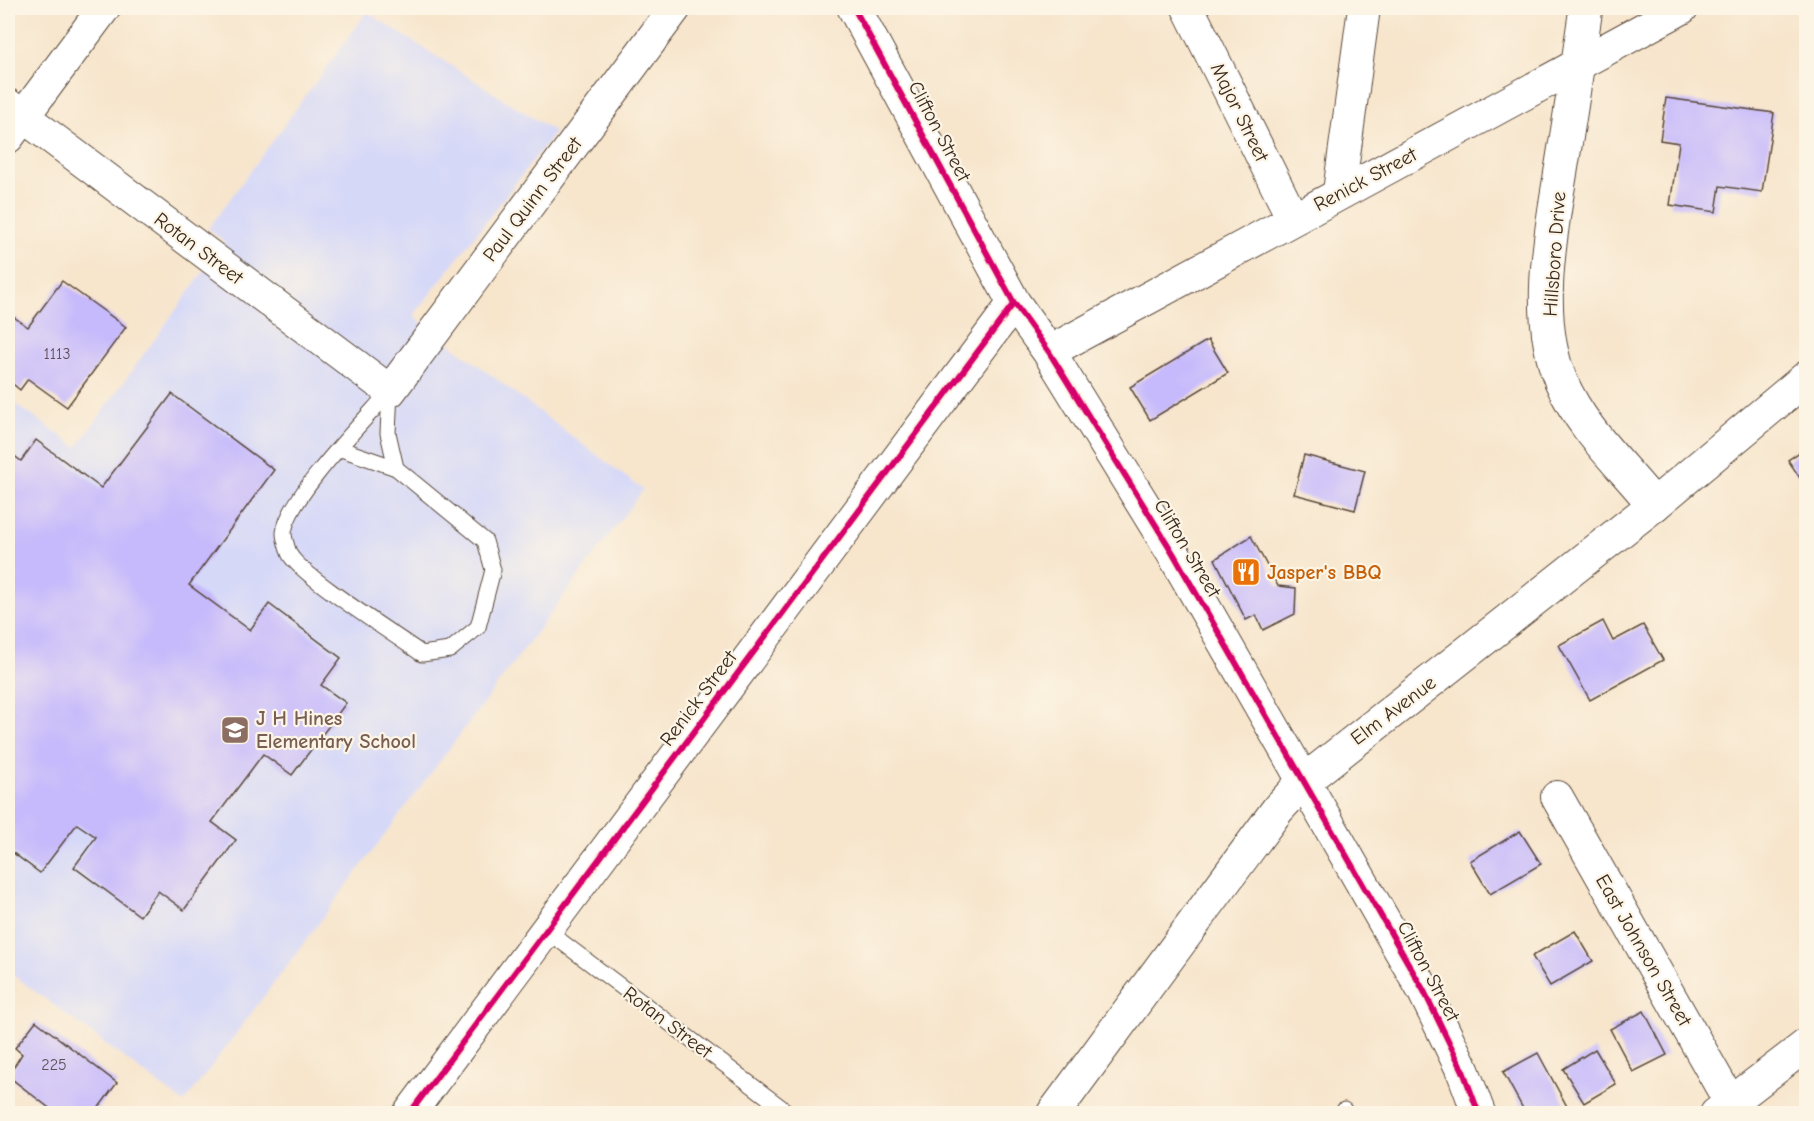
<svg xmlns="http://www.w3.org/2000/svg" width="1814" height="1121" font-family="'Comic Neue',sans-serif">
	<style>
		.built { fill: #d6d8f8 }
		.building { fill: #c6b9fc }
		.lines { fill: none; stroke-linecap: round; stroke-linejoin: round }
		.service-casing { stroke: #574638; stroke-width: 17 }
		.minor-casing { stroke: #574638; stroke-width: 34 }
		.tertiary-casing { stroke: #574638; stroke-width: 35 }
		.secondary-casing { stroke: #574638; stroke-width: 35 }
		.service { stroke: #fff; stroke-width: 15 }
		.minor { stroke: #fff; stroke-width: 32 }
		.tertiary { stroke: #fff; stroke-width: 33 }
		.secondary { stroke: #fff; stroke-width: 33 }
		.cycleway-casing { stroke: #fcf5e5; stroke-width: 10 }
		.cycleway { stroke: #d6006c; stroke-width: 6 }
		.labels { text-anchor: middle; stroke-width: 4.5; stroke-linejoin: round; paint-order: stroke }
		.number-label { font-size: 16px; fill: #5e4e56 }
		.street-label { font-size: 20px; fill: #3b2a1e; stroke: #fcf5e5 }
		.food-label { font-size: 20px; font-weight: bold; fill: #c56008; stroke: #fcf5e5; text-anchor: start }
		.education-label { font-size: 20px; font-weight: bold; fill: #785e54; stroke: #fcf5e5; text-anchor: start }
	</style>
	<rect width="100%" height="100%" fill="#fcf5e5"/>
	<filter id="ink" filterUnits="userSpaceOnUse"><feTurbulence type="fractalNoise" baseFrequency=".0167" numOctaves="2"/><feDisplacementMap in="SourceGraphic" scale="12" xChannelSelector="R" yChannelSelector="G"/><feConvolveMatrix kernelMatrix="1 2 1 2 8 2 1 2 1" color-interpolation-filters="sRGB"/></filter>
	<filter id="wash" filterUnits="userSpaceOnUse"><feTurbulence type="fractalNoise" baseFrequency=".008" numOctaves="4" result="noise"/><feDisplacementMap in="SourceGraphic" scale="24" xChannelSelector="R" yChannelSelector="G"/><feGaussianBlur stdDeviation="1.35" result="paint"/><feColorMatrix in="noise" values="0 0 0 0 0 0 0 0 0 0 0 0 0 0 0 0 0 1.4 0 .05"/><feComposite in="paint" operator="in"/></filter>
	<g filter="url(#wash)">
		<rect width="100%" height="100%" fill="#f7e5cc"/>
		<polygon class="built" points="367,12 555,132 413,316 643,490 184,1103 8,971 8,399 77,447 225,242 208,229"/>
		<g id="blocks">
			<g class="building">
				<polygon points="1666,98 1774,113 1762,192 1720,186 1716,212 1670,205 1679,143 1660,140"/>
				<polygon points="62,281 126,327 67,407 28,379 20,390 8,380 8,313 28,327"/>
				<polygon points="1208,340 1228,373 1150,420 1130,387"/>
				<polygon points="172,394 274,470 189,585 250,630 269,604 341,658 321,685 346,703 292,775 263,754 212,822 236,840 184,910 158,891 140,916 74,867 96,837 77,824 40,873 8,849 8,451 21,461 36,440 101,488"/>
				<polygon points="1806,448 1806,487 1788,460"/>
				<polygon points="1304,455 1365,471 1355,510 1294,494"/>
				<polygon points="1251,536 1278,586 1296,588 1295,614 1263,630 1256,615 1246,620 1215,559"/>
				<polygon points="1603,621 1613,641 1643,625 1663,660 1590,700 1559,645"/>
				<polygon points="1520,831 1541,864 1490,894 1470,861"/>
				<polygon points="1575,931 1593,961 1550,986 1532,956"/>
				<polygon points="1644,1011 1667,1055 1633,1072 1610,1029"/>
				<polygon points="36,1021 117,1083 94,1114 57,1114 8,1076 22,1054 15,1048"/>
				<polygon points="1595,1049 1616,1084 1584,1103 1563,1069"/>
				<polygon points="1538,1053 1570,1112 1566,1114 1526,1114 1503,1072"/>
			</g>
		</g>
	</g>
	<g filter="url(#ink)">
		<use href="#blocks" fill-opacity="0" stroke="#574638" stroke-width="1.5"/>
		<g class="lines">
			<g class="service-casing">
				<g id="service">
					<polyline points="390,391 388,433 396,468"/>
					<path d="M341,449l55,19 89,73 8,29 -15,57 -28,23 -28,4c-25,-18 -119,-77 -132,-99 -2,-4 -6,-17 -6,-22 3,-35 81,-113 106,-142"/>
					<polyline points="546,930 790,1114"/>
					<polyline points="1342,1114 1344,1110"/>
				</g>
			</g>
			<g class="minor-casing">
				<g id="minor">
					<polyline points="1188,8 1292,217"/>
					<polyline points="8,105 390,391 675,8"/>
					<polyline points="8,137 104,8"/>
					<polyline points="1339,192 1364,8"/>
					<polyline points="1049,352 1682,8"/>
					<polyline points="1557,797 1730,1102"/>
					<polyline points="409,1114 1014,303"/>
					<polyline points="1716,1114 1806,1045"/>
				</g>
			</g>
			<g class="tertiary-casing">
				<g id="tertiary">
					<polyline points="854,8 1014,303 1049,352 1173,553 1424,991 1463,1071 1479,1114"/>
					<path d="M1586,8c-7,48 -14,96 -22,144 -11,70 -32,162 -3,229 21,49 60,83 93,124"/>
				</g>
			</g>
			<g class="secondary-casing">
				<polyline id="secondary" points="1053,1114 1278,809 1304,781 1654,505 1806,378"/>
			</g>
			<use href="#service" class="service"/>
			<use href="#minor" class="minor"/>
			<use href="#tertiary" class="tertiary"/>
			<use href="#secondary" class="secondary"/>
			<g class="cycleway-casing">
				<g id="cycleway">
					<polyline points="854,8 1014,303 1049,352 1173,553 1424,991 1463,1071 1479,1114"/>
					<polyline points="409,1114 1014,303"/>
				</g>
			</g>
			<use href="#cycleway" class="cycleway"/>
		</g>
	</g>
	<defs>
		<g id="restaurant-square" transform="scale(1.5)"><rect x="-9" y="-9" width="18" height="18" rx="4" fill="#e8710a" stroke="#fcf5e5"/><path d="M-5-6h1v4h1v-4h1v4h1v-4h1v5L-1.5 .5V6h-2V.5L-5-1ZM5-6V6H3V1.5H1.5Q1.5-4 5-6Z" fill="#fff"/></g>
		<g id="school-square" transform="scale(1.5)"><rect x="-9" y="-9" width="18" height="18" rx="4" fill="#8d6e63" stroke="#fcf5e5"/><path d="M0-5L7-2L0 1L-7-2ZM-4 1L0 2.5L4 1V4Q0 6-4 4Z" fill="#fff"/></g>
	</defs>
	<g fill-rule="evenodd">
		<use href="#restaurant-square" x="1246" y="572"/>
		<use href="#school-square" x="235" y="730"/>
	</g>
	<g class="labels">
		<g class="number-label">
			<text x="57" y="359">1113</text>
			<text x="54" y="1070">225</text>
		</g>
		<g class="street-label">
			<text transform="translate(1240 112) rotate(64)" y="7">Major Street</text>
			<text transform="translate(940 131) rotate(62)" y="7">Clifton Street</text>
			<text transform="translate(1365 179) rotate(-28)" y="7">Renick Street</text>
			<text transform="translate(532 199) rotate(-53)" y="7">Paul Quinn Street</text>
			<text transform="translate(199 248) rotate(37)" y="7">Rotan Street</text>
			<text transform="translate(1554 254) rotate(-86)" y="7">Hillsboro Drive</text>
			<text transform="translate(1188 548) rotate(59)" y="7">Clifton Street</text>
			<text transform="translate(698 698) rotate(-53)" y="7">Renick Street</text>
			<text transform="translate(1393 710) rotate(-37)" y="7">Elm Avenue</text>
			<text transform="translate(1644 950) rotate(60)" y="7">East Johnson Street</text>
			<text transform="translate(1429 971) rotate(62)" y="7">Clifton Street</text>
			<text transform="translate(668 1022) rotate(37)" y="7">Rotan Street</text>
		</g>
		<g class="food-label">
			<text x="1267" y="579">Jasper's BBQ</text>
		</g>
		<g class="education-label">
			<text x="256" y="725">J H Hines<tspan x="256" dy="23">Elementary School</tspan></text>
		</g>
	</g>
	<rect width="1814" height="1121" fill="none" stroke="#fcf5e5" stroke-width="30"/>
</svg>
